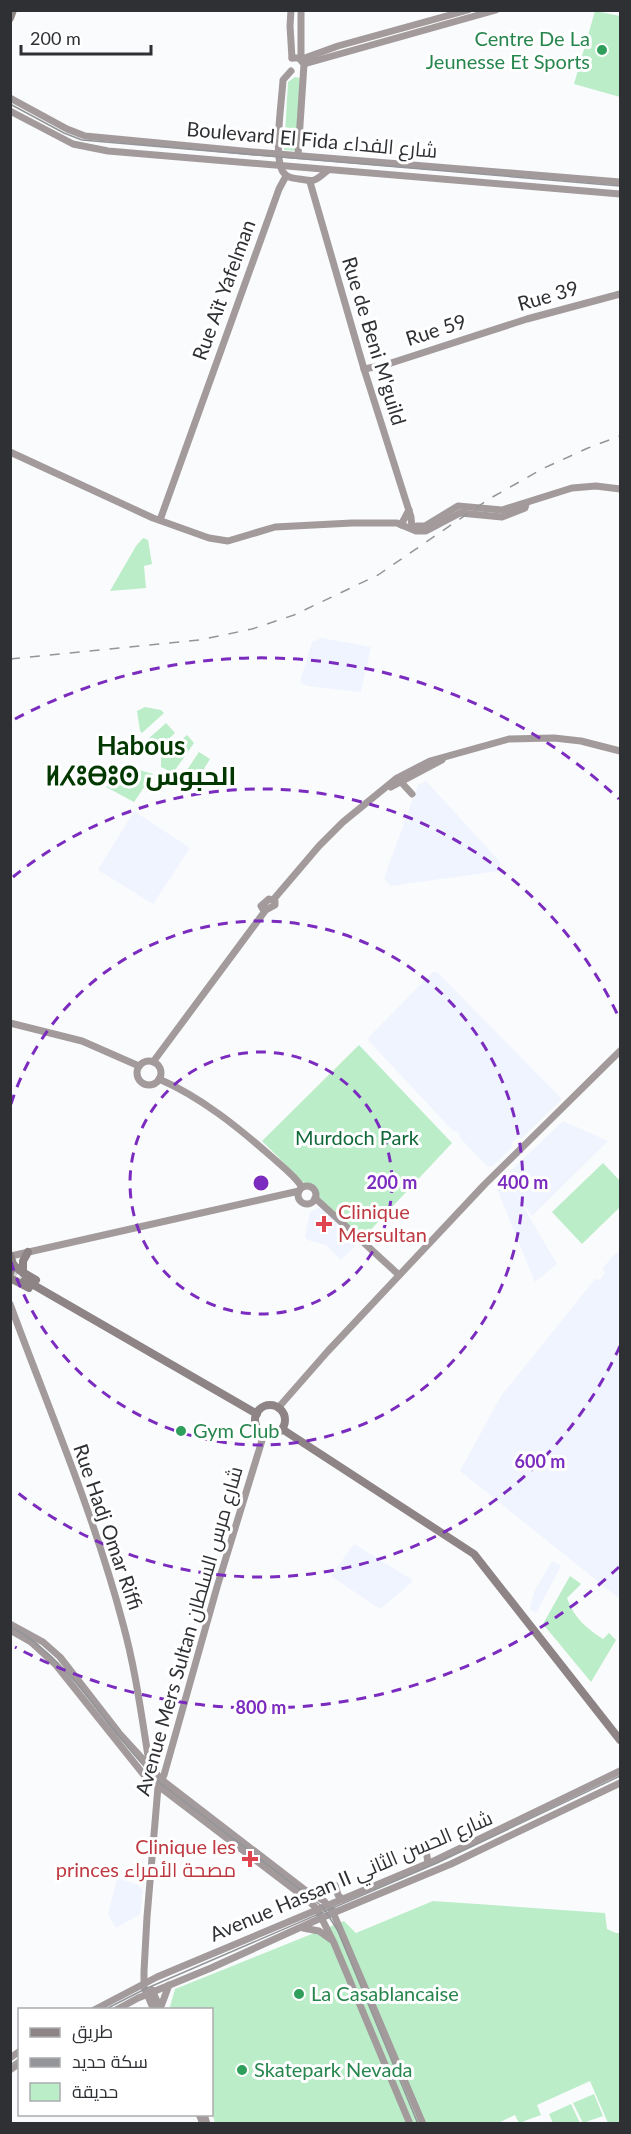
<svg xmlns="http://www.w3.org/2000/svg" width="631" height="2134" font-family="Lato,Cairo,'Noto Sans Tifinagh',sans-serif">
	<style>
		.built { fill: #eff4ff }
		.green { fill: #bbedc9 }
		.lines { fill: none; stroke-linecap: round; stroke-linejoin: round }
		.primary-tunnel { stroke: #d1d2d5; stroke-width: 8; stroke-dasharray: 8 4; stroke-linecap: butt }
		.secondary { stroke: #a39a9c; stroke-width: 7 }
		.primary { stroke: #8e8486; stroke-width: 8 }
		.tram { stroke: #939598; stroke-width: 1.5 }
		.rail { stroke: #939598; stroke-width: 1.5; stroke-dasharray: 10 10; stroke-linecap: butt }
		.ring { fill: none; stroke: #7b2cbf; stroke-width: 3; stroke-dasharray: 10 8 }
		.leisure-dot { fill: #2e9e5b; stroke: #fff; stroke-width: 2 }
		.health-dot { fill: #e0444e; stroke: #fff; stroke-width: 2 }
		.labels { text-anchor: middle; stroke-width: 6; stroke-linejoin: round; paint-order: stroke }
		.leisure-label { font-size: 20px; fill: #27864d; stroke: #fff; text-anchor: start }
		.street-label { font-size: 20px; fill: #2e3034; stroke: #fff }
		.park-label { font-size: 20px; fill: #106839; stroke: #fff }
		.health-label { font-size: 20px; fill: #be3a42; stroke: #fff; text-anchor: start }
		.district-label { font-size: 26px; font-weight: bold; fill: #013800; stroke: #fff }
		.centre { fill: #7b2cbf; stroke: #fff; stroke-width: 3 }
		.ring-label { font-size: 18px; text-anchor: middle; font-weight: bold; fill: #7b2cbf; stroke: #fff; stroke-width: 6; stroke-linejoin: round; paint-order: stroke }
	</style>
	<rect width="100%" height="100%" fill="#fafbfd"/>
	<g class="built">
		<polygon points="321,638 371,647 361,692 307,686 300,682 312,642"/>
		<polygon points="426,781 500,862 499,871 390,886 384,878 418,785"/>
		<polygon points="134,811 190,848 153,904 98,870"/>
		<polygon points="433,972 437,972 560,1097 561,1100 521,1139 518,1137 511,1144 513,1146 493,1166 488,1167 460,1138 459,1132 453,1131 368,1040 369,1037"/>
		<polygon points="563,1121 608,1141 532,1216 514,1191 557,1264 535,1282 497,1189 509,1183 505,1176"/>
		<polygon points="319,1208 326,1211 359,1242 341,1260 326,1245 308,1240 305,1237 310,1212"/>
		<polygon points="620,1251 620,1599 460,1471 501,1396 595,1279 600,1280 605,1272 602,1269 613,1256"/>
		<polygon points="354,1544 411,1579 412,1582 380,1609 331,1576"/>
		<polygon points="552,1561 561,1566 536,1613 530,1609 534,1592"/>
		<polygon points="117,1878 138,1885 143,1891 140,1914 116,1928 108,1915"/>
	</g>
	<g class="green">
		<polygon points="595,11 620,16 620,97 574,84"/>
		<polygon points="295,77 300,78 297,151 284,150 288,82"/>
		<polygon points="143,538 148,540 152,564 144,566 146,588 110,591 136,546"/>
		<polygon points="145,707 161,710 164,713 142,733 140,731 137,711"/>
		<polygon points="166,723 175,733 156,751 152,752 145,745 147,740"/>
		<polygon points="187,735 194,743 173,773 161,767 161,758"/>
		<polygon points="199,752 210,759 194,785 181,779"/>
		<polygon points="139,770 153,774 134,802 106,787 120,775"/>
		<polygon points="359,1045 452,1143 363,1238 318,1196 315,1187 305,1184 262,1141"/>
		<polygon points="603,1163 620,1181 620,1207 582,1244 552,1212"/>
		<path d="M570,1576l11,8 -14,14c7,20 19,30 36,41l6,-6 7,7 -25,42 -48,-58z"/>
		<polygon points="433,1901 605,1913 607,1929 616,1933 620,1933 620,2123 608,2123 590,2081 537,2105 541,2115 519,2123 515,2115 496,2124 215,2123 212,2112 212,2010 169,2010 175,1989 344,1921 356,1933"/>
		<polygon points="594,2094 603,2116 583,2123 573,2103"/>
		<polygon points="571,2104 580,2123 553,2123 549,2114"/>
	</g>
	<g class="lines">
		<polyline class="primary-tunnel" points="10,1271 25,1280"/>
		<g class="secondary">
			<polyline points="291,10 290,26 292,58"/>
			<polyline points="292,58 299,58 304,64 298,155"/>
			<polyline points="301,58 301,10"/>
			<polyline points="302,59 338,46 468,10"/>
			<polyline points="304,64 496,10"/>
			<path d="M291,71l-8,9c-1,20 -10,77 0,92 4,6 10,6 16,7 17,3 16,2 29,-9"/>
			<polyline points="10,98 67,129 85,136 253,152 620,182"/>
			<polyline points="10,111 73,144 108,151 620,194"/>
			<polyline points="310,182 364,369 411,517 412,528"/>
			<polyline points="364,369 385,365 527,319 620,294"/>
			<polyline points="10,452 153,518 209,538 228,541 275,527 352,523 397,523 416,531 426,531 460,513 502,517 525,508 526,504"/>
			<polyline points="160,520 279,189 286,176"/>
			<polyline points="401,525 409,510"/>
			<polyline points="417,526 425,526 458,506 502,510 572,488 596,486 620,489"/>
			<polyline points="401,782 412,794"/>
			<polyline points="391,787 442,760"/>
			<polygon points="269,899 275,901 275,905 264,911 261,906"/>
			<polyline points="273,900 319,846 343,822 397,778 430,761 509,739 554,738 581,741 620,751"/>
			<polyline points="10,1023 82,1041 139,1066"/>
			<circle cx="149" cy="1073" r="12"/>
			<polyline points="153,1062 265,911"/>
			<path d="M159,1079c42,18 80,49 114,79 10,9 22,18 29,29"/>
			<circle cx="307" cy="1195" r="9"/>
			<polyline points="315,1198 399,1275"/>
			<polyline points="11,1256 299,1191"/>
			<path d="M10,1304c39,106 84,210 113,320 13,47 19,96 27,144"/>
			<polyline points="278,1408 328,1351 485,1184 620,1051"/>
			<polyline points="10,1624 43,1642 60,1657 119,1733 162,1780 305,1890 324,1901 332,1910 423,2124"/>
			<polyline points="10,1630 31,1642 56,1665 144,1775 308,1900 317,1909 334,1943 410,2124"/>
			<polyline points="426,1850 428,1863"/>
			<polyline points="335,1885 338,1895 342,1899"/>
			<polyline points="303,1928 319,1931 330,1939"/>
			<polyline points="152,1990 161,2010"/>
			<polyline points="160,2009 169,1985"/>
			<polyline points="94,2010 157,1977 436,1860 620,1771"/>
			<polyline points="116,2010 138,1998 211,1968 321,1918 451,1864 620,1783"/>
			<polyline points="154,2010 144,1987 144,1971 147,1917 158,1787 164,1775 217,1587 264,1434"/>
			<polyline points="10,2058 20,2051"/>
			<polyline points="10,2070 20,2063"/>
			<polyline points="199,2114 203,2124"/>
			<polyline points="204,2114 207,2124"/>
		</g>
		<g class="primary">
			<polyline points="10,18 13,10"/>
			<polyline points="10,1255 13,1264 10,1273"/>
			<polyline points="13,1264 19,1270 36,1280"/>
			<polyline points="23,1273 23,1261 28,1252"/>
			<polyline points="10,1278 29,1288"/>
			<polyline points="25,1280 257,1414"/>
			<circle cx="270" cy="1420" r="15"/>
			<polyline points="282,1429 474,1554 620,1740"/>
		</g>
		<g class="tram">
			<polyline points="10,104 64,133 82,140 620,186"/>
			<path d="M10,1626c65,36 98,107 150,157l163,124 15,24 80,193"/>
			<polyline points="104,2010 145,1989 437,1863 620,1776"/>
			<polyline points="10,2065 20,2058"/>
		</g>
		<polyline class="rail" points="10,659 199,640 252,629 294,615 378,575 489,499 544,468 588,448 620,436"/>
	</g>
	<g class="ring">
		<circle cx="261" cy="1183" r="131"/>
		<path d="M11 1104A262 262 0 1 1 11 1262"/>
		<path d="M620 1346A394 394 0 0 1 13 1489M13 877A394 394 0 0 1 620 1020"/>
		<path d="M619 1567A525 525 0 0 1 15 1647M15 719A525 525 0 0 1 619 799"/>
	</g>
	<g class="leisure-dot">
		<circle cx="602" cy="50" r="6"/>
		<circle cx="181" cy="1431" r="6"/>
		<circle cx="299" cy="1994" r="6"/>
		<circle cx="242" cy="2070" r="6"/>
	</g>
	<g class="health-dot">
		<path d="M321 1215h6v6h6v6h-6v6h-6v-6h-6v-6h6z"/>
		<path d="M247 1850h6v6h6v6h-6v6h-6v-6h-6v-6h6z"/>
	</g>
	<g class="labels">
		<g class="leisure-label">
			<text x="590" y="46" text-anchor="end">Centre De La<tspan x="590" dy="23">Jeunesse Et Sports</tspan></text>
			<text x="193" y="1438">Gym Club</text>
			<text x="311" y="2001">La Casablancaise</text>
			<text x="254" y="2077">Skatepark Nevada</text>
		</g>
		<g class="street-label">
			<text transform="translate(312 140) rotate(5)" y="7">Boulevard El Fida شارع الفداء</text>
			<text transform="translate(224 290) rotate(-70)" y="7">Rue Aït Yafelman</text>
			<text transform="translate(548 296) rotate(-16)" y="7">Rue 39</text>
			<text transform="translate(436 330) rotate(-18)" y="7">Rue 59</text>
			<text transform="translate(374 341) rotate(73)" y="7">Rue de Beni M'guild</text>
			<text transform="translate(108 1527) rotate(71)" y="7">Rue Hadj Omar Riffi</text>
			<text transform="translate(189 1631) rotate(-74)" y="7">Avenue Mers Sultan شارع مرس السلطان</text>
			<text transform="translate(351 1876) rotate(-23)" y="7">Avenue Hassan II شارع الحسن الثاني</text>
		</g>
		<g class="park-label">
			<text x="357" y="1145">Murdoch Park</text>
		</g>
		<g class="health-label">
			<text x="338" y="1219">Clinique<tspan x="338" dy="23">Mersultan</tspan></text>
			<text x="236" y="1854" text-anchor="end">Clinique les<tspan x="236" dy="23">princes مصحة الأمراء</tspan></text>
		</g>
		<g class="district-label">
			<text x="141" y="755">Habous<tspan x="141" dy="30">ⵍⵃⵓⴱⵓⵙ الحبوس</tspan></text>
		</g>
	</g>
	<circle cx="261" cy="1183" r="9" class="centre"/>
	<g class="ring-label">
		<text x="392" y="1189">200 m</text>
		<text x="523" y="1189">400 m</text>
		<text x="540" y="1468">600 m</text>
		<text x="261" y="1714">800 m</text>
	</g>
	<rect width="631" height="2134" fill="none" stroke="#2e3034" stroke-width="24"/>
	<rect x="18" y="2008" width="195" height="108" fill="#ffffff" stroke="#abacae" stroke-width="1.5"/>
	<rect x="30" y="2028" width="30" height="9" fill="#8e8486" stroke="#abacae" stroke-width="1.5"/>
	<text x="72" y="2038" font-size="18" fill="#2e3034">طريق</text>
	<rect x="30" y="2058" width="30" height="9" fill="#939598" stroke="#abacae" stroke-width="1.5"/>
	<text x="72" y="2068" font-size="18" fill="#2e3034">سكة حديد</text>
	<rect x="30" y="2083" width="30" height="18" fill="#bbedc9" stroke="#abacae" stroke-width="1.5"/>
	<text x="72" y="2098" font-size="18" fill="#2e3034">حديقة</text>
	<path d="M21 45v9h130v-9" fill="none" stroke="#2e3034" stroke-width="3"/>
	<text x="30" y="45" font-size="18" fill="#2e3034" stroke="#ffffff" stroke-width="4.5" paint-order="stroke">200 m</text>
</svg>
